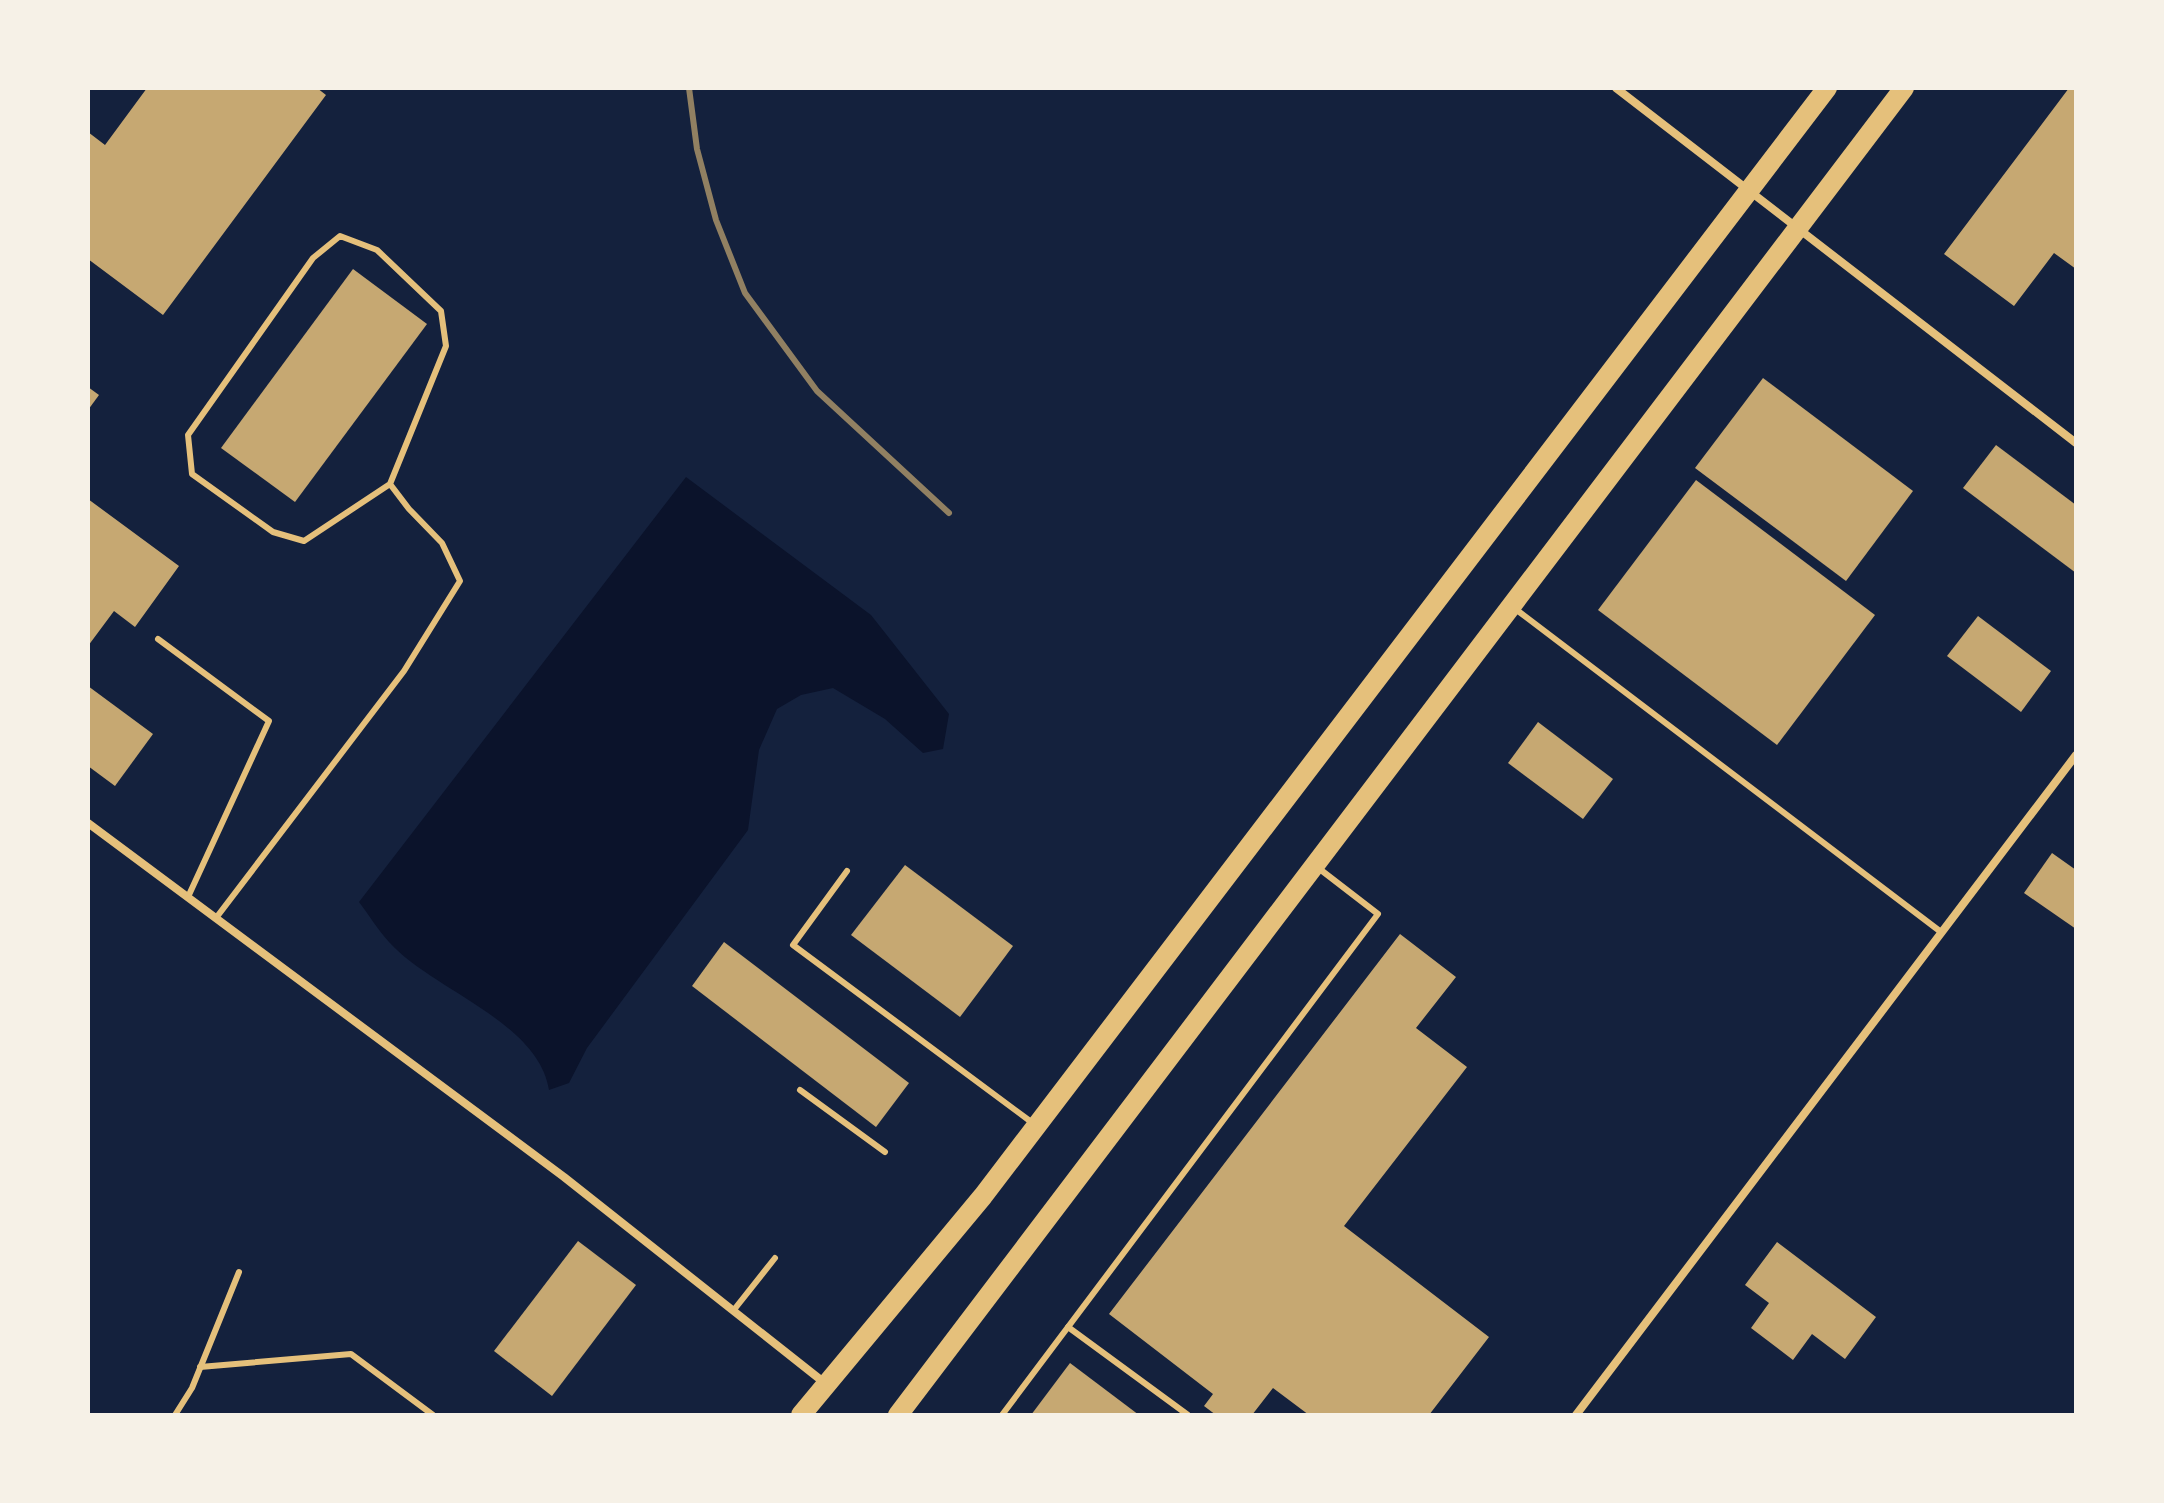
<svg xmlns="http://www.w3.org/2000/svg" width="2164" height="1503" font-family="'Titillium Web',sans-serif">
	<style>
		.water { fill: #0b132b }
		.building { fill: #c6a872 }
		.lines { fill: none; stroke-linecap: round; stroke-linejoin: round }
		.service { stroke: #e5c07b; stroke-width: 6 }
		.minor { stroke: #e5c07b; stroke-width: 8 }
		.primary { stroke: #e5c07b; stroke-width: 20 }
		.rail { stroke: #918062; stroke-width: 6 }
	</style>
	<rect width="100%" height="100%" fill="#14213d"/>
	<path class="water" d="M686,477l185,138 78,99 -6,35 -20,4 -38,-34 -52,-31 -32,7 -24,14 -18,41 -11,80 -161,218 -18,35 -20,7c-11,-69 -117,-100 -160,-148 -11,-12 -20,-27 -30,-40z"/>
	<g class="building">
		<polygon points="147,88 317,88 326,95 163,315 88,259 88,132 105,145"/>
		<polygon points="2069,88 2076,88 2076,269 2054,253 2014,306 1944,254"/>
		<polygon points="353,269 427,324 295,502 221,448"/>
		<polygon points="1763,378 1913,491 1846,581 1695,468"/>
		<polygon points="88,387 99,395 88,410"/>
		<polygon points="1996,445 2076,505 2076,573 1963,488"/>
		<polygon points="1696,480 1875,615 1777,745 1598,610"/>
		<polygon points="88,499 179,566 135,627 114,611 88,646"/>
		<polygon points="1978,616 2051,671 2021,712 1947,656"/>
		<polygon points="88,686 153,734 115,786 88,766"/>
		<polygon points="1538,722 1613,779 1583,819 1508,763"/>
		<polygon points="2052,853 2076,870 2076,929 2024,893"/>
		<polygon points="905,865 1013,946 960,1017 851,935"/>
		<polygon points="1400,934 1456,977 1416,1028 1467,1067 1344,1226 1489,1337 1429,1415 1309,1415 1273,1388 1252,1415 1216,1415 1204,1406 1213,1394 1109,1314"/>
		<polygon points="724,942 909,1083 876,1127 692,986"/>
		<polygon points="578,1241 636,1285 552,1396 494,1351"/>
		<polygon points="1777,1242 1876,1317 1845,1359 1812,1334 1793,1360 1751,1328 1769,1303 1745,1285"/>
		<polygon points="1070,1363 1139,1415 1031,1415"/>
	</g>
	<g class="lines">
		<g class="service">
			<polyline points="1514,608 1941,932"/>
			<polyline points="158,639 269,721 188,897"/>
			<polyline points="847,871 793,945 1034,1124"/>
			<polyline points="216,918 404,671 460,581 442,543 409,509 390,484 446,346 441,311 377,250 340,236 313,258 188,435 192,474 273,532 304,541 390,484"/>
			<polyline points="800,1090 885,1152"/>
			<polyline points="733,1311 775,1258"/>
			<polyline points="1068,1327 1188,1415"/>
			<polyline points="200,1367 351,1354 433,1415"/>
			<polyline points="175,1415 192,1388 239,1272"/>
			<polyline points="1002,1415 1378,914 1317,867"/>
		</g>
		<g class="minor">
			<polyline points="1616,88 2076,443"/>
			<polyline points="88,823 564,1177 826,1384"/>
			<polyline points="1576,1415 2076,755"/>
		</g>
		<g class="primary">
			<polyline points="801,1415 983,1196 1827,88"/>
			<polyline points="898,1415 1904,88"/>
		</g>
		<polyline class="rail" points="689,88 697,149 716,220 745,293 817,391 949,513"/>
	</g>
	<rect width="2164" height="1503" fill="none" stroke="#f6f1e7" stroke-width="180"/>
</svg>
